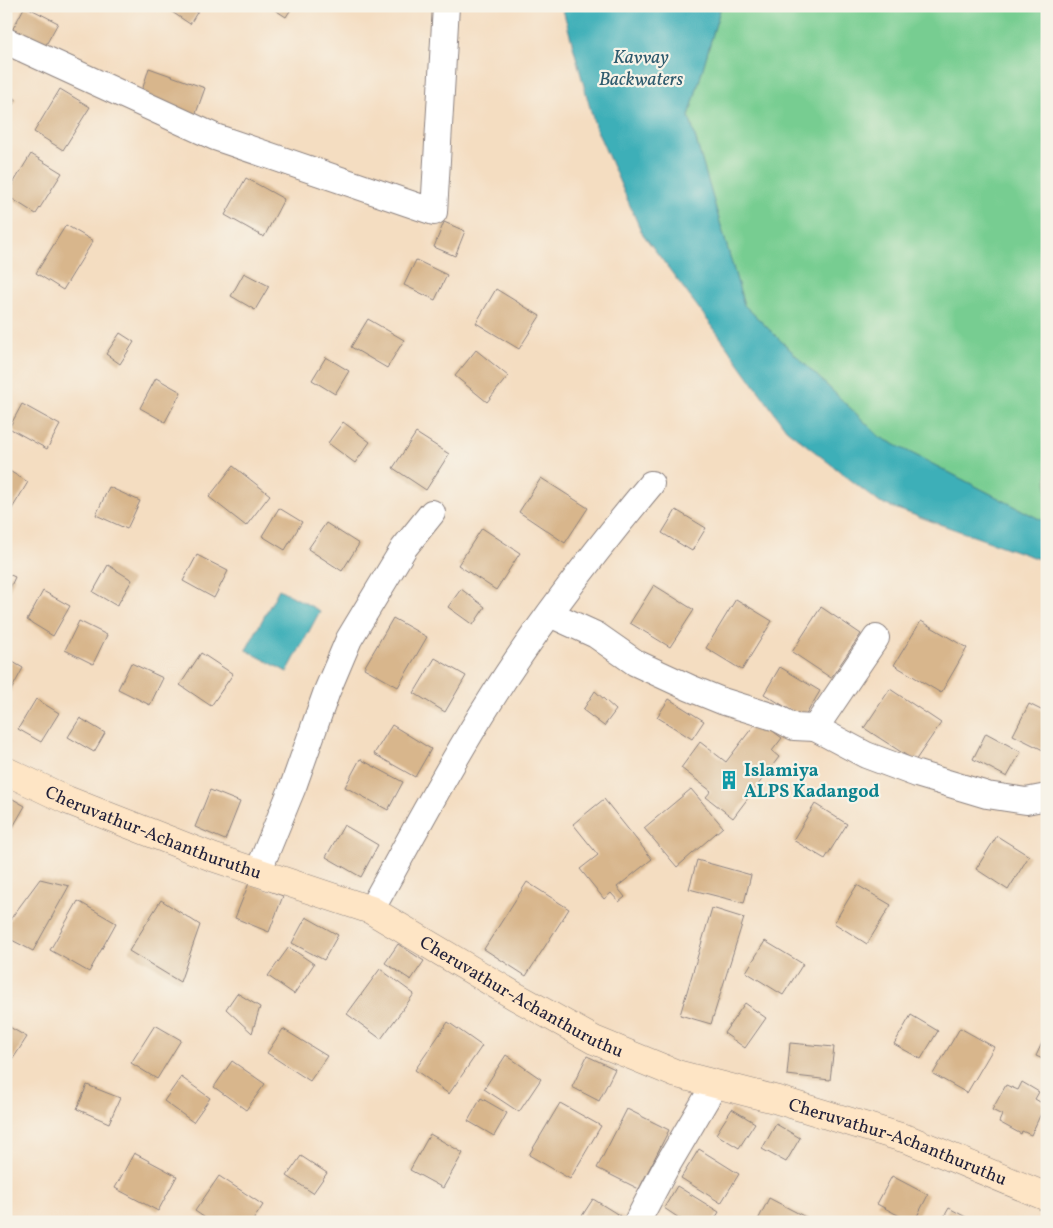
<svg xmlns="http://www.w3.org/2000/svg" width="1053" height="1228" font-family="Vollkorn,serif">
	<style>
		.green { fill: #77cd91; stroke: #4c7866 }
		.water { fill: #3eafb8; stroke: #30687a }
		.building { fill: #d8b68c }
		.lines { fill: none; stroke-linecap: round; stroke-linejoin: round }
		.minor-casing { stroke: #8b807e; stroke-width: 28 }
		.secondary-casing { stroke: #8b807e; stroke-width: 29 }
		.minor { stroke: #fff; stroke-width: 26 }
		.secondary { stroke: #fee5c5; stroke-width: 28 }
		.labels { text-anchor: middle; stroke-width: 4.5; stroke-linejoin: round; paint-order: stroke }
		.culture-label { font-size: 18px; font-weight: bold; fill: #0d838f; stroke: #f7f3e8; text-anchor: start }
		.street-label { font-size: 18px; fill: #22223b; stroke: #f7f3e8 }
		.water-label { font-size: 19px; font-style: italic; fill: #2d5a6d; stroke: #f7f3e8 }
	</style>
	<rect width="100%" height="100%" fill="#f7f3e8"/>
	<filter id="ink" filterUnits="userSpaceOnUse"><feTurbulence type="fractalNoise" baseFrequency=".02" numOctaves="2"/><feDisplacementMap in="SourceGraphic" scale="10" xChannelSelector="R" yChannelSelector="G"/><feConvolveMatrix kernelMatrix="1 2 1 2 8 2 1 2 1" color-interpolation-filters="sRGB"/></filter>
	<filter id="wash" filterUnits="userSpaceOnUse"><feTurbulence type="fractalNoise" baseFrequency=".0096" numOctaves="4" result="noise"/><feDisplacementMap in="SourceGraphic" scale="20" xChannelSelector="R" yChannelSelector="G"/><feGaussianBlur stdDeviation="1.12" result="paint"/><feColorMatrix in="noise" values="0 0 0 0 0 0 0 0 0 0 0 0 0 0 0 0 0 1.4 0 .05"/><feComposite in="paint" operator="in"/></filter>
	<g filter="url(#wash)">
		<rect width="100%" height="100%" fill="#f4ddc1"/>
		<polygon class="green" points="721,6 1047,6 1047,523 880,437 744,305 689,116"/>
		<g class="water">
			<polygon points="562,6 721,6 689,116 744,305 880,437 1047,523 1047,562 880,503 786,429 718,334 642,233 595,126"/>
			<polygon points="279,589 320,611 287,672 246,650"/>
		</g>
		<g id="blocks">
			<g class="building">
				<polygon points="25,6 58,23 42,52 10,34"/>
				<polygon points="163,6 201,6 190,24"/>
				<polygon points="269,6 293,6 286,17"/>
				<polygon points="149,68 205,88 195,116 140,97"/>
				<polygon points="60,89 90,107 63,150 34,132"/>
				<polygon points="6,93 16,99 6,117"/>
				<polygon points="31,154 62,173 36,214 6,195"/>
				<polygon points="246,178 284,199 264,237 225,215"/>
				<polygon points="444,222 465,231 455,256 434,247"/>
				<polygon points="66,225 93,241 63,290 36,273"/>
				<polygon points="416,260 447,275 435,300 404,285"/>
				<polygon points="244,273 269,286 255,310 231,296"/>
				<polygon points="496,289 540,316 519,349 476,323"/>
				<polygon points="368,319 404,340 387,368 351,347"/>
				<polygon points="120,333 134,342 120,364 106,354"/>
				<polygon points="476,350 508,376 487,402 455,376"/>
				<polygon points="326,357 349,371 335,394 312,380"/>
				<polygon points="156,378 181,392 165,422 140,408"/>
				<polygon points="22,404 60,425 47,449 9,428"/>
				<polygon points="343,422 370,442 355,463 328,443"/>
				<polygon points="416,433 449,454 426,490 393,468"/>
				<polygon points="233,466 270,495 246,526 209,497"/>
				<polygon points="6,469 28,482 10,512 6,509"/>
				<polygon points="541,478 588,508 565,543 519,512"/>
				<polygon points="109,487 140,501 127,529 96,515"/>
				<polygon points="279,508 302,522 285,550 262,536"/>
				<polygon points="676,510 706,528 692,551 662,533"/>
				<polygon points="326,523 359,544 342,571 308,549"/>
				<polygon points="482,528 520,553 496,590 458,565"/>
				<polygon points="197,555 228,571 214,598 183,581"/>
				<polygon points="108,565 132,580 117,606 93,592"/>
				<polygon points="6,573 15,577 6,597"/>
				<polygon points="654,585 694,610 670,647 630,623"/>
				<polygon points="461,589 485,607 473,625 448,607"/>
				<polygon points="43,591 70,606 53,636 27,620"/>
				<polygon points="736,599 772,621 742,670 706,648"/>
				<polygon points="821,607 861,634 831,678 792,652"/>
				<polygon points="393,618 427,637 398,687 364,668"/>
				<polygon points="79,621 107,635 93,664 65,650"/>
				<polygon points="921,621 967,648 941,693 894,665"/>
				<polygon points="201,653 233,674 211,706 180,685"/>
				<polygon points="6,658 23,668 9,694 6,693"/>
				<polygon points="435,658 466,676 445,712 414,693"/>
				<polygon points="131,663 163,678 150,705 118,689"/>
				<polygon points="780,667 820,691 804,718 764,694"/>
				<polygon points="890,689 941,723 915,761 864,728"/>
				<polygon points="595,691 616,710 604,726 583,710"/>
				<polygon points="36,699 59,713 41,742 18,729"/>
				<polygon points="669,699 704,721 692,739 657,717"/>
				<polygon points="1029,704 1047,713 1047,752 1013,735"/>
				<polygon points="80,718 105,733 94,752 68,737"/>
				<polygon points="758,720 782,738 772,751 779,757 733,818 706,797 711,791 681,768 700,742 726,762"/>
				<polygon points="392,725 431,749 415,777 374,754"/>
				<polygon points="986,733 1021,752 1007,777 973,759"/>
				<polygon points="360,759 403,782 388,810 345,787"/>
				<polygon points="691,789 723,827 677,867 644,828"/>
				<polygon points="210,790 240,802 225,840 195,827"/>
				<polygon points="6,795 25,806 6,839"/>
				<polygon points="604,799 652,859 617,887 625,897 619,902 611,893 604,899 580,869 598,855 573,824"/>
				<polygon points="815,804 847,824 825,859 793,840"/>
				<polygon points="344,825 378,845 361,877 326,857"/>
				<polygon points="997,836 1029,856 1008,890 976,869"/>
				<polygon points="697,860 751,875 744,903 689,889"/>
				<polygon points="40,879 69,886 33,951 6,937 6,925"/>
				<polygon points="527,882 569,909 526,976 484,949"/>
				<polygon points="249,883 283,896 269,932 235,918"/>
				<polygon points="857,885 891,905 867,944 834,923"/>
				<polygon points="161,900 200,925 180,982 129,951"/>
				<polygon points="78,901 116,923 89,972 50,950"/>
				<polygon points="712,908 744,918 711,1024 680,1015"/>
				<polygon points="306,917 338,935 324,960 292,943"/>
				<polygon points="765,941 803,964 783,995 746,972"/>
				<polygon points="398,944 424,961 411,980 385,963"/>
				<polygon points="289,947 314,964 294,994 268,976"/>
				<polygon points="380,969 414,994 381,1039 347,1014"/>
				<polygon points="237,993 260,1007 252,1033 226,1009"/>
				<polygon points="745,1003 766,1018 745,1048 724,1033"/>
				<polygon points="911,1015 938,1031 921,1059 894,1044"/>
				<polygon points="448,1022 482,1046 449,1094 415,1070"/>
				<polygon points="6,1025 27,1037 9,1065 6,1063"/>
				<polygon points="155,1025 181,1040 157,1079 131,1063"/>
				<polygon points="960,1028 994,1047 967,1093 933,1074"/>
				<polygon points="283,1029 327,1056 310,1081 267,1053"/>
				<polygon points="1047,1032 1047,1061 1036,1056"/>
				<polygon points="790,1043 834,1047 830,1080 787,1075"/>
				<polygon points="506,1055 541,1079 519,1112 484,1089"/>
				<polygon points="587,1056 615,1069 599,1101 572,1087"/>
				<polygon points="232,1061 265,1084 246,1110 214,1087"/>
				<polygon points="181,1077 210,1098 193,1122 164,1101"/>
				<polygon points="1022,1082 1039,1092 1035,1099 1045,1105 1031,1135 1022,1131 1021,1134 999,1122 1002,1115 992,1110 1006,1085 1018,1090"/>
				<polygon points="87,1085 120,1098 109,1123 77,1109"/>
				<polygon points="481,1098 507,1113 494,1136 468,1121"/>
				<polygon points="560,1103 601,1126 570,1179 529,1155"/>
				<polygon points="627,1109 669,1130 639,1189 597,1168"/>
				<polygon points="732,1109 755,1123 739,1148 716,1134"/>
				<polygon points="776,1124 800,1138 786,1162 762,1149"/>
				<polygon points="430,1134 463,1153 443,1188 410,1170"/>
				<polygon points="699,1149 739,1174 721,1203 681,1178"/>
				<polygon points="134,1153 177,1176 158,1211 115,1188"/>
				<polygon points="301,1156 327,1173 313,1193 287,1176"/>
				<polygon points="219,1176 263,1205 252,1222 211,1222 195,1211"/>
				<polygon points="892,1176 928,1195 914,1222 911,1222 877,1204"/>
				<polygon points="677,1186 719,1212 713,1222 685,1222 664,1208"/>
				<polygon points="769,1198 815,1222 757,1222"/>
				<polygon points="593,1199 627,1220 626,1222 578,1222"/>
				<polygon points="949,1208 975,1222 941,1222"/>
			</g>
		</g>
	</g>
	<g filter="url(#ink)">
		<use href="#blocks" fill-opacity="0" stroke="#8b807e" stroke-width="1"/>
		<g class="lines">
			<g class="minor-casing">
				<g id="minor">
					<polyline points="6,41 215,137 434,212 446,6"/>
					<polyline points="550,614 596,635 636,663 690,688 722,701 777,718 794,727 815,728 876,638"/>
					<polyline points="815,728 866,755 917,774 987,795 1026,801 1047,797"/>
					<polyline points="258,872 294,784 327,691 349,639 404,548 432,513"/>
					<path d="M371,910c38,-68 74,-138 116,-204 48,-78 105,-151 164,-222"/>
					<polyline points="637,1222 665,1169 715,1084"/>
				</g>
			</g>
			<g class="secondary-casing">
				<g id="secondary">
					<path id="s1" d="M6,771l61,29 145,57 159,53 144,86 79,44 83,34 101,26 132,40 137,57"/>
				</g>
			</g>
			<use href="#minor" class="minor"/>
			<use href="#secondary" class="secondary"/>
		</g>
	</g>
	<defs>
		<g id="building-bare" transform="scale(1.5)"><path d="M-4-6H4V6H1V3H-1V6H-4ZM-2.5-4.3h1.7v1.8h-1.7ZM.8-4.3h1.7v1.8H.8ZM-2.5-1h1.7V.8h-1.7ZM.8-1h1.7V.8H.8Z" fill="#0f9aa8" stroke="#f7f3e8" stroke-width="2.5" paint-order="stroke"/></g>
	</defs>
	<g fill-rule="evenodd">
		<use href="#building-bare" x="729" y="780"/>
	</g>
	<g class="labels">
		<g class="culture-label">
			<text x="744" y="776">Islamiya<tspan x="744" dy="21">ALPS Kadangod</tspan></text>
		</g>
		<g class="street-label">
			<text dy="6" stroke="none"><textPath href="#s1" startOffset="160">Cheruvathur-Achanthuruthu</textPath></text>
			<text dy="6" stroke="none"><textPath href="#s1" startOffset="565">Cheruvathur-Achanthuruthu</textPath></text>
			<text dy="6" stroke="none"><textPath href="#s1" startOffset="970">Cheruvathur-Achanthuruthu</textPath></text>
		</g>
		<g class="water-label">
			<text x="641" y="63">Kavvay<tspan x="641" dy="22">Backwaters</tspan></text>
		</g>
	</g>
	<rect width="1053" height="1228" fill="none" stroke="#f7f3e8" stroke-width="25"/>
</svg>
